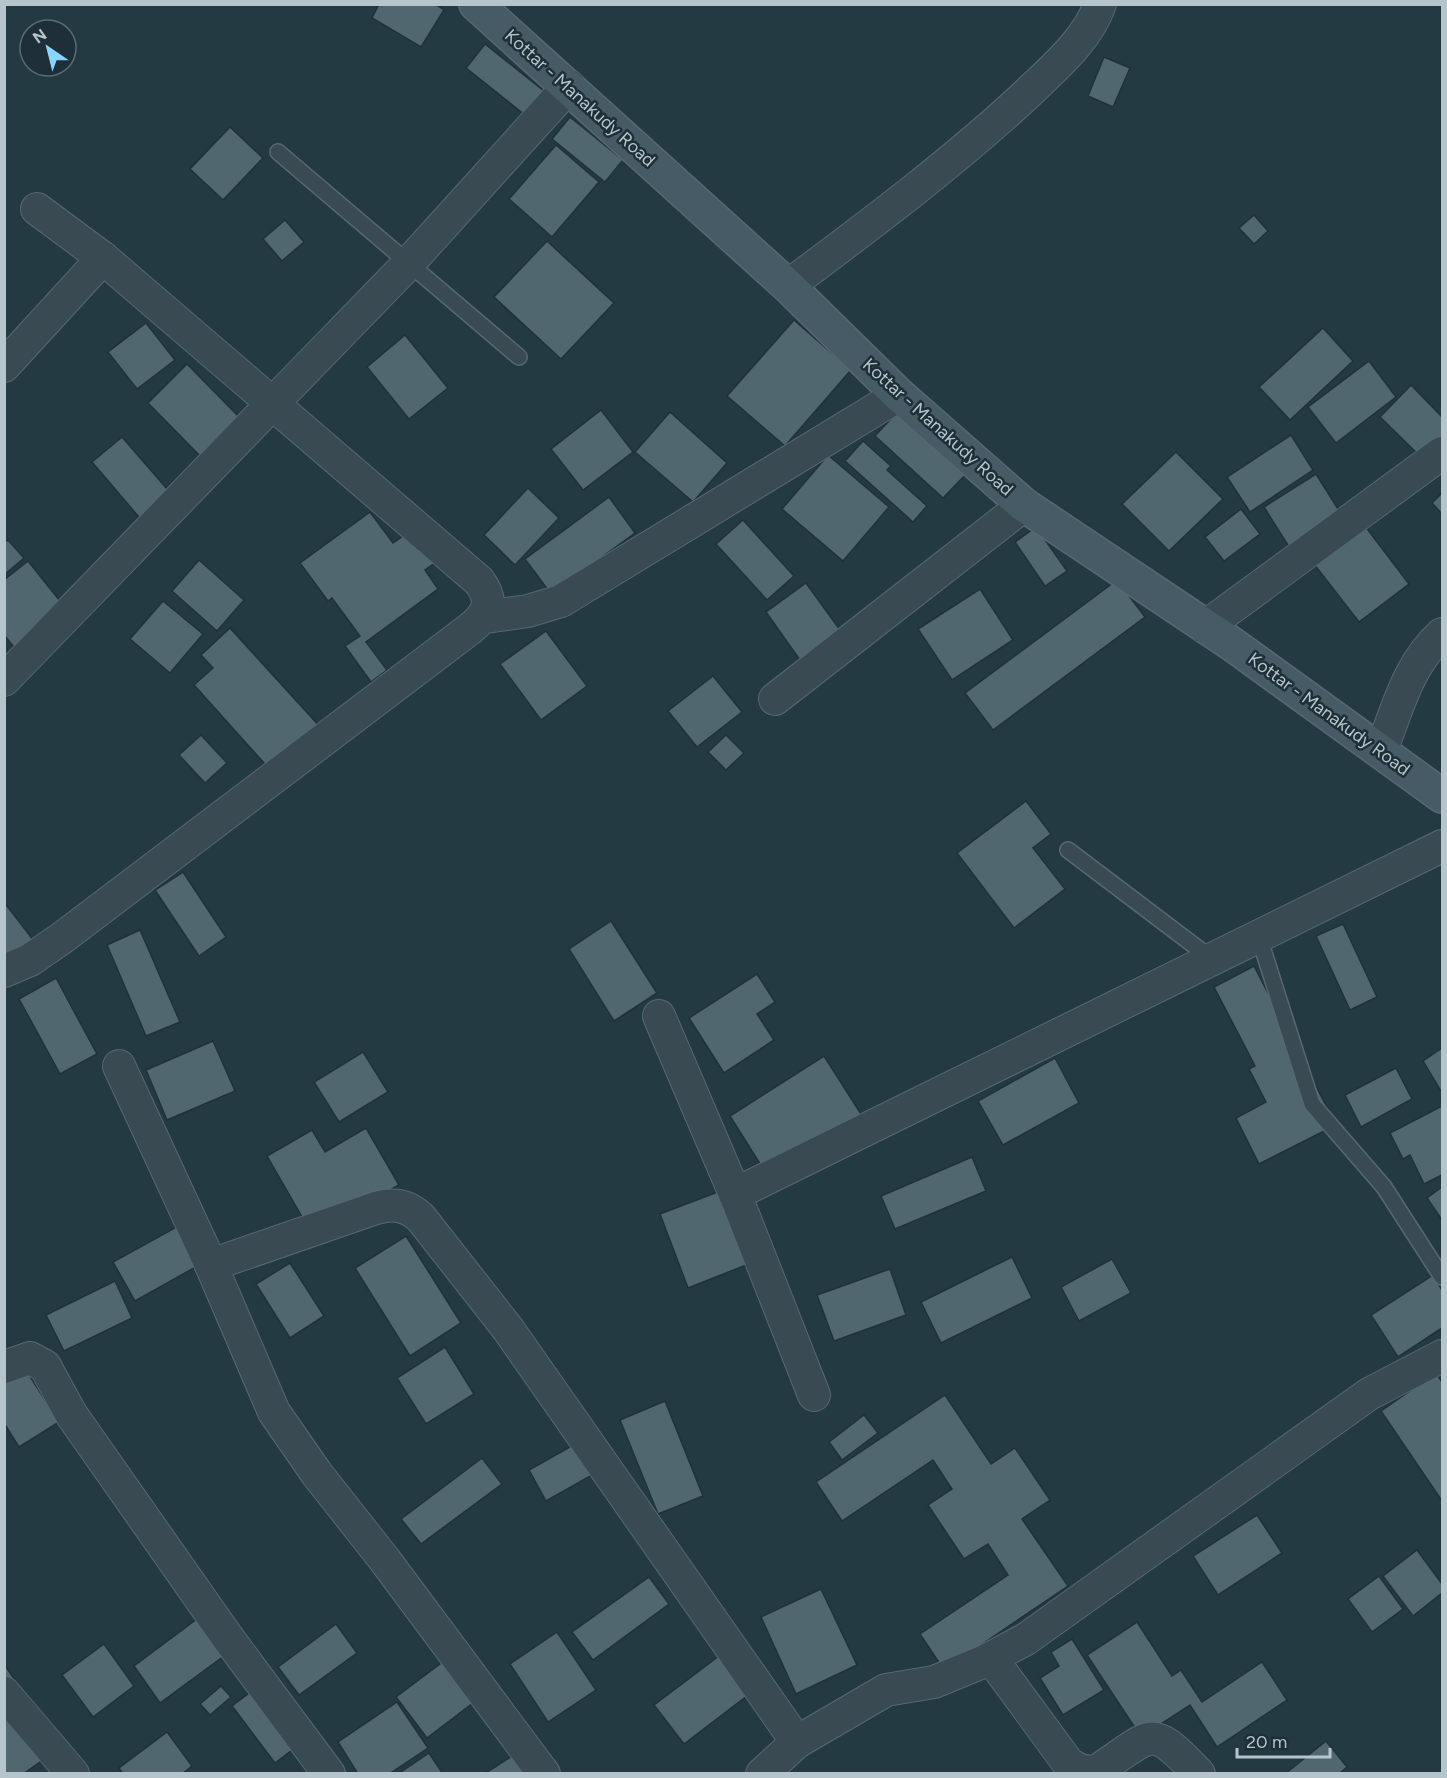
<svg xmlns="http://www.w3.org/2000/svg" width="1447" height="1778" font-family="Figtree,sans-serif">
	<style>
		.building { fill: #506770; stroke: #20313a; stroke-width: 1.5 }
		.lines { fill: none; stroke-linecap: round; stroke-linejoin: round }
		.lane-casing { stroke: #576870; stroke-width: 18 }
		.street-casing { stroke: #576870; stroke-width: 34 }
		.secondary-casing { stroke: #576870; stroke-width: 36 }
		.lane { stroke: #394a53; stroke-width: 15 }
		.street { stroke: #394a53; stroke-width: 32 }
		.secondary { stroke: #475b66; stroke-width: 33 }
		.labels { text-anchor: middle; stroke-width: 5; stroke-linejoin: round; paint-order: stroke }
		.street-label { font-size: 18px; fill: #b6c5cc; stroke: #1e2f38 }
	</style>
	<rect width="100%" height="100%" fill="#243a43"/>
	<g class="building">
		<polygon points="379,4 435,4 444,10 421,47 372,18"/>
		<polygon points="485,44 549,95 530,119 466,68"/>
		<polygon points="1104,57 1130,68 1113,107 1088,96"/>
		<polygon points="570,117 623,160 605,182 552,139"/>
		<polygon points="230,127 263,158 223,200 190,169"/>
		<polygon points="556,145 599,182 552,237 509,199"/>
		<polygon points="1254,215 1268,231 1254,244 1239,228"/>
		<polygon points="285,220 304,242 282,261 263,239"/>
		<polygon points="547,241 614,303 561,359 494,297"/>
		<polygon points="794,320 851,370 785,446 727,396"/>
		<polygon points="146,323 175,360 137,389 108,352"/>
		<polygon points="1323,328 1353,361 1290,420 1259,387"/>
		<polygon points="405,335 448,388 409,419 367,367"/>
		<polygon points="1369,361 1396,397 1336,443 1308,407"/>
		<polygon points="187,364 242,420 203,459 148,403"/>
		<polygon points="1411,385 1442,417 1442,447 1427,463 1380,417"/>
		<polygon points="901,408 969,471 943,498 875,436"/>
		<polygon points="601,410 633,452 583,490 551,449"/>
		<polygon points="670,412 727,463 693,502 635,452"/>
		<polygon points="1291,435 1313,470 1250,512 1227,477"/>
		<polygon points="122,437 174,497 144,523 92,462"/>
		<polygon points="863,441 891,466 887,470 927,506 913,522 845,461"/>
		<polygon points="1176,452 1223,499 1169,551 1122,504"/>
		<polygon points="828,455 889,507 843,561 782,509"/>
		<polygon points="1316,474 1343,517 1291,550 1264,507"/>
		<polygon points="528,488 559,518 515,565 484,535"/>
		<polygon points="1442,493 1442,514 1432,503"/>
		<polygon points="609,497 635,533 551,594 525,559"/>
		<polygon points="1241,509 1260,534 1224,561 1205,537"/>
		<polygon points="370,512 393,543 412,530 436,562 425,570 438,589 366,642 387,670 371,682 345,646 360,636 332,598 328,601 300,563"/>
		<polygon points="743,520 794,576 767,600 716,544"/>
		<polygon points="1365,526 1409,584 1359,622 1314,564"/>
		<polygon points="1036,527 1067,571 1045,586 1015,542"/>
		<polygon points="8,540 24,558 4,575 4,543"/>
		<polygon points="199,560 244,600 217,631 172,591"/>
		<polygon points="28,561 64,606 14,647 4,635 4,580"/>
		<polygon points="1117,580 1145,617 993,730 965,693"/>
		<polygon points="806,583 848,641 807,670 766,612"/>
		<polygon points="980,589 1013,640 952,680 918,629"/>
		<polygon points="163,601 203,634 170,673 130,639"/>
		<polygon points="230,628 322,729 273,773 194,685 213,668 201,655"/>
		<polygon points="546,631 587,686 541,720 500,664"/>
		<polygon points="713,676 742,712 697,747 668,711"/>
		<polygon points="201,735 227,763 205,783 179,755"/>
		<polygon points="726,735 744,753 726,770 708,752"/>
		<polygon points="1026,801 1051,834 1033,848 1065,889 1014,928 957,853"/>
		<polygon points="183,872 226,937 199,956 155,890"/>
		<polygon points="4,902 34,941 4,963"/>
		<polygon points="611,921 657,993 614,1021 569,949"/>
		<polygon points="1343,924 1377,997 1350,1010 1316,936"/>
		<polygon points="140,930 180,1022 146,1036 107,945"/>
		<polygon points="1254,966 1336,1125 1259,1164 1236,1118 1266,1102 1249,1069 1255,1066 1214,987"/>
		<polygon points="757,974 775,1002 757,1014 774,1040 724,1073 689,1018"/>
		<polygon points="56,978 97,1054 60,1074 19,999"/>
		<polygon points="213,1041 235,1091 167,1120 146,1070"/>
		<polygon points="1442,1048 1442,1093 1423,1061"/>
		<polygon points="363,1052 388,1092 339,1122 314,1082"/>
		<polygon points="824,1056 861,1114 767,1175 730,1116"/>
		<polygon points="1055,1058 1079,1103 1003,1145 978,1101"/>
		<polygon points="1396,1068 1412,1099 1361,1127 1345,1095"/>
		<polygon points="1442,1106 1442,1175 1424,1184 1410,1155 1403,1159 1390,1133"/>
		<polygon points="366,1128 399,1185 351,1212 309,1229 267,1156 312,1130 325,1152"/>
		<polygon points="972,1157 986,1191 895,1229 881,1196"/>
		<polygon points="736,1185 764,1258 688,1288 660,1214"/>
		<polygon points="1442,1187 1442,1220 1427,1198"/>
		<polygon points="180,1225 201,1264 135,1301 113,1262"/>
		<polygon points="406,1236 461,1323 410,1356 355,1268"/>
		<polygon points="1012,1257 1032,1298 941,1343 921,1302"/>
		<polygon points="1112,1259 1131,1293 1079,1321 1061,1287"/>
		<polygon points="290,1263 324,1316 290,1338 256,1284"/>
		<polygon points="890,1269 906,1315 834,1341 817,1295"/>
		<polygon points="1433,1275 1442,1290 1442,1328 1398,1357 1371,1315"/>
		<polygon points="115,1281 132,1318 64,1351 46,1315"/>
		<polygon points="445,1347 474,1394 426,1424 397,1378"/>
		<polygon points="26,1370 59,1422 19,1447 4,1423 4,1383"/>
		<polygon points="1436,1373 1442,1382 1442,1501 1381,1411"/>
		<polygon points="945,1395 991,1464 1015,1448 1050,1500 1022,1519 1068,1586 944,1670 920,1634 1008,1575 988,1544 964,1559 928,1505 952,1489 933,1460 842,1521 816,1482"/>
		<polygon points="665,1401 703,1496 658,1514 620,1420"/>
		<polygon points="864,1415 878,1433 842,1460 829,1442"/>
		<polygon points="584,1439 601,1470 546,1501 529,1470"/>
		<polygon points="482,1458 502,1484 421,1544 401,1519"/>
		<polygon points="1257,1515 1282,1553 1218,1595 1193,1556"/>
		<polygon points="1417,1550 1442,1584 1442,1593 1413,1616 1383,1576"/>
		<polygon points="1379,1576 1403,1609 1372,1632 1348,1599"/>
		<polygon points="649,1577 669,1604 593,1660 572,1632"/>
		<polygon points="821,1589 857,1665 796,1694 761,1617"/>
		<polygon points="201,1616 228,1653 160,1703 134,1666"/>
		<polygon points="1137,1622 1172,1676 1181,1670 1202,1702 1262,1662 1287,1700 1217,1747 1190,1705 1141,1737 1087,1655"/>
		<polygon points="336,1624 357,1653 299,1695 278,1667"/>
		<polygon points="557,1632 596,1690 548,1722 510,1664"/>
		<polygon points="1072,1639 1104,1690 1063,1715 1040,1678 1059,1666 1051,1652"/>
		<polygon points="104,1644 134,1686 93,1717 62,1675"/>
		<polygon points="723,1653 752,1692 684,1744 654,1705"/>
		<polygon points="452,1655 482,1696 427,1738 396,1697"/>
		<polygon points="4,1664 61,1747 23,1774 4,1774"/>
		<polygon points="221,1686 231,1697 210,1715 200,1704"/>
		<polygon points="257,1687 300,1744 275,1763 232,1706"/>
		<polygon points="397,1702 428,1748 389,1774 358,1774 338,1742"/>
		<polygon points="167,1732 192,1766 182,1774 123,1774 119,1768"/>
		<polygon points="1326,1741 1347,1767 1339,1774 1285,1774"/>
		<polygon points="526,1747 543,1774 484,1774"/>
		<polygon points="429,1753 443,1774 398,1774"/>
	</g>
	<g class="lines">
		<g class="lane-casing">
			<g id="lane">
				<polyline points="278,152 519,357"/>
				<polyline points="1068,850 1212,959"/>
				<polyline points="1259,937 1312,1104 1384,1187 1442,1277"/>
			</g>
		</g>
		<g class="street-casing">
			<g id="street">
				<path d="M788,286c83,-62 165,-123 241,-194 26,-25 59,-53 71,-88"/>
				<polyline points="4,366 103,258"/>
				<polyline points="485,617 528,611 561,601 899,395"/>
				<polyline points="1205,627 1442,453"/>
				<polyline points="4,680 408,264 569,86"/>
				<polyline points="775,699 1024,505"/>
				<path d="M1381,751c16,-41 27,-87 61,-117"/>
				<path d="M4,971l26,-11 32,-22 409,-310c18,-15 23,-27 8,-47l-376,-323 -66,-49"/>
				<polyline points="659,1016 735,1194 814,1395"/>
				<polyline points="119,1066 211,1265 274,1412 317,1474 384,1559 544,1774"/>
				<polyline points="735,1194 1442,846"/>
				<path d="M211,1265l165,-57c18,-5 31,-3 45,10l87,111 289,413"/>
				<polyline points="4,1367 30,1358 45,1366 71,1414 228,1638 329,1774"/>
				<path d="M991,1658l77,105c10,7 17,10 29,8 56,-37 52,-50 102,3"/>
				<polyline points="4,1693 73,1774"/>
				<polyline points="762,1774 797,1742 886,1690 934,1682 985,1661 1026,1639 1369,1394 1442,1356"/>
			</g>
		</g>
		<g class="secondary-casing">
			<polyline id="secondary" points="476,4 788,286 899,395 1024,505 1232,644 1442,796"/>
		</g>
		<use href="#lane" class="lane"/>
		<use href="#street" class="street"/>
		<use href="#secondary" class="secondary"/>
	</g>
	<g class="labels">
		<g class="street-label">
			<text transform="translate(580 98) rotate(42)" y="6">Kottar - Manakudy Road</text>
			<text transform="translate(938 427) rotate(42)" y="6">Kottar - Manakudy Road</text>
			<text transform="translate(1329 714) rotate(36)" y="6">Kottar - Manakudy Road</text>
		</g>
	</g>
	<rect width="1447" height="1778" fill="none" stroke="#b6c5cc" stroke-width="12"/>
	<g transform="translate(48 48) rotate(325)"><circle r="28" fill="#1e2f38" stroke="#5b6b73" stroke-width="1.5"/>
	<path d="M0-4.5L10 22L0 15L-10 22Z" fill="#89d5ff"/>
	<text y="-9" font-size="16" font-weight="bold" text-anchor="middle" fill="#b6c5cc">N</text>
	</g>
	<path d="M1237 1748v9h93v-9" fill="none" stroke="#b6c5cc" stroke-width="3"/>
	<text x="1246" y="1748" font-size="18" fill="#b6c5cc" stroke="#1e2f38" stroke-width="4.5" paint-order="stroke">20 m</text>
</svg>
